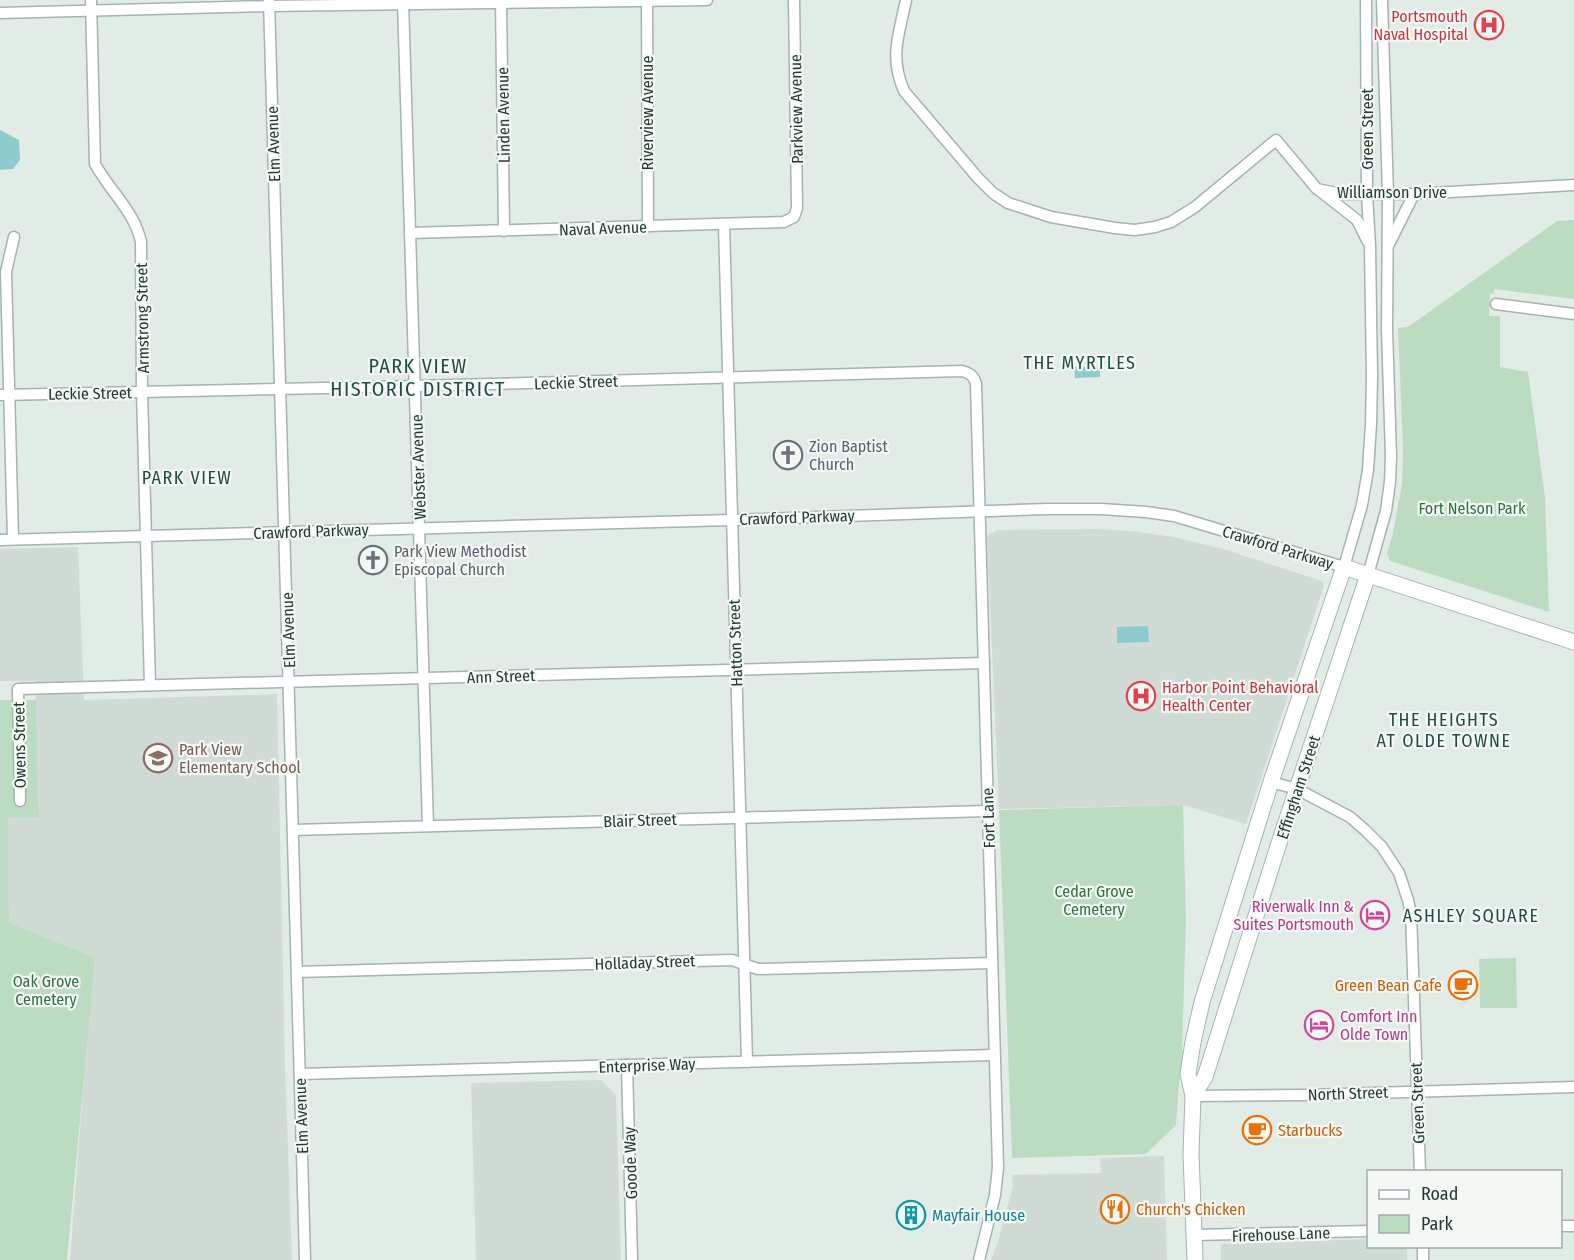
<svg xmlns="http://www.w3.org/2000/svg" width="1574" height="1260" font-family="'Fira Sans Condensed',sans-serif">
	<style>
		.built { fill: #d1dbd5 }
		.green { fill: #bcdcc1 }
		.water { fill: #8dcbce }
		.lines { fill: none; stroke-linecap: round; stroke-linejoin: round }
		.street-casing { stroke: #a5b4ac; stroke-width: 13 }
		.secondary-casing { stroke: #a1b7ad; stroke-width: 17 }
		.street { stroke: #fff; stroke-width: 10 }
		.secondary { stroke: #fff; stroke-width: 15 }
		.labels { text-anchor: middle; stroke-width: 4.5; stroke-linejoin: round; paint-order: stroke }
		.health-label { font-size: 16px; fill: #be3a42; stroke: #f3f8f5; text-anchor: end }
		.street-label { font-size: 16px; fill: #233c32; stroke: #f3f8f5 }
		.worship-label { font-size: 16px; fill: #5b616d; stroke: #f3f8f5; text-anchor: start }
		.park-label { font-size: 16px; fill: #2f7141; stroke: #f3f8f5 }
		.education-label { font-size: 16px; fill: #785e54; stroke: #f3f8f5; text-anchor: start }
		.hotel-label { font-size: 16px; fill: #b23c85; stroke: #f3f8f5; text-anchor: end }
		.food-label { font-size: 16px; fill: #c56008; stroke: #f3f8f5; text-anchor: start }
		.culture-label { font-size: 16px; fill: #0d838f; stroke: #f3f8f5; text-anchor: start }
		.neighbourhood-label { font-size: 18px; letter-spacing: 1.5px; fill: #204d3d; stroke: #f3f8f5 }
		.quarter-label { font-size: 20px; letter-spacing: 1.5px; fill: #204d3d; stroke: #f3f8f5 }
	</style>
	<rect width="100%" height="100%" fill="#e2ece6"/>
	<g class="built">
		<polygon points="1098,529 1132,531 1173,537 1223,549 1322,581 1324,586 1246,824 1183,805 999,809 987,536 997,530"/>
		<polygon points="78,547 84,700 277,694 285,1066 292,1260 70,1260 86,1052 9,923 8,818 39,816 35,681 0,681 0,549"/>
		<polygon points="601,1080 616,1095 621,1260 476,1260 471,1083"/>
		<polygon points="1164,1156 1167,1260 991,1260 999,1238 1013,1186 1012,1175 1101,1173 1100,1158"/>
		<polygon points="1368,1239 1368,1246 1407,1247 1407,1260 1221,1260 1221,1244"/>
	</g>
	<g class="green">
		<polygon points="1574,220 1574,299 1494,289 1494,294 1490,294 1489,316 1500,316 1500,367 1528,372 1545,497 1549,612 1390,561 1387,553 1393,533 1402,484 1403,449 1398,328 1408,327 1557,221"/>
		<polygon points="0,700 36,700 39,817 8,818 9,923 95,958 67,1260 0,1260"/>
		<polygon points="1183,805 1186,920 1182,1050 1184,1050 1179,1084 1176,1125 1146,1154 1012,1158 999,810"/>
		<polygon points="1516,958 1517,1008 1480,1008 1479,959"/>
	</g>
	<g class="water">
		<polygon points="0,130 19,140 20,160 13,169 0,170"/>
		<polygon points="1074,367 1100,367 1100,377 1075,378"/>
		<polygon points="1148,626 1149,642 1117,643 1117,627"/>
	</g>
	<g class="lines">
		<g class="street-casing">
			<g id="street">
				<path d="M91,0l4,164c14,26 40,48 46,78l1,150 8,293"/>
				<polyline points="269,0 305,1260"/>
				<polyline points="403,0 428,826"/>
				<polyline points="501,0 504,231"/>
				<polyline points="647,0 648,226"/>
				<path d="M906,0c-7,35 -17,56 -2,91l74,87 15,15 15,10 43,14 64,11 20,2 20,-3 16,-5 24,-15 81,-67 41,49 24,5h73l160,-9"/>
				<polyline points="0,13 269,6 707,0"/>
				<polyline points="1320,191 1357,220 1368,242"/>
				<polyline points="724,224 747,1062"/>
				<polyline points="411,233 784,222 794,217 797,208 794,0"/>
				<polyline points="1389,244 1414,194"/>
				<polyline points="1496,304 1574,314"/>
				<path d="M0,395l416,-9 546,-15c8,2 12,5 14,13l22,783 -3,28 -16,65"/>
				<polyline points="13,539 6,272 14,237"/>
				<polyline points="0,540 732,520 1048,509 1101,509 1146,512 1174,516 1344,567 1362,505 1368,470 1371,424 1372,377 1370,246 1367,194 1366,0"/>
				<polyline points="1368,575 1386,511 1390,482 1391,456 1387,329 1388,194 1382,0"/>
				<polyline points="1271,782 1297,789 1350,817 1365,830 1382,847 1399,873 1408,900 1411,913 1420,1172"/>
				<polyline points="20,801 18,689 984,663"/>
				<polyline points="293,830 988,811"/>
				<polyline points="297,972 732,960 758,969 992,963"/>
				<polyline points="627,1065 632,1260"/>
				<polyline points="300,1074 994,1055"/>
				<polyline points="1193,1096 1306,1095 1574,1087"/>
				<polyline points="1560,1226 1574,1226"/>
				<polyline points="1194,1235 1368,1231"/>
				<polyline points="1423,1246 1423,1260"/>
			</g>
		</g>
		<g class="secondary-casing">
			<g id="secondary">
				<polyline points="1193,1096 1205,1077 1279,843 1368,575"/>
				<polyline points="1195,1260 1191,1154 1193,1096 1188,1074 1193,1042 1202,1002 1271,782 1344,567 1574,642"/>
			</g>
		</g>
		<use href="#street" class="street"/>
		<use href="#secondary" class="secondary"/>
	</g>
	<defs>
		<g id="hospital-ring" transform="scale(1.5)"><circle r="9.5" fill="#f3f8f5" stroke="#e0444e" stroke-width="1.5"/><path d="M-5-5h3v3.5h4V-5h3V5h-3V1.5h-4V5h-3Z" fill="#e0444e"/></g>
		<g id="church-ring" transform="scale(1.5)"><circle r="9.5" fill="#f3f8f5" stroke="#6b7280" stroke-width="1.5"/><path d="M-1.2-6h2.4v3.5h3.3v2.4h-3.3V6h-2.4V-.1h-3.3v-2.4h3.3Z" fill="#6b7280"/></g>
		<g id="school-ring" transform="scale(1.5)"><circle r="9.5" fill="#f3f8f5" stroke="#8d6e63" stroke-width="1.5"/><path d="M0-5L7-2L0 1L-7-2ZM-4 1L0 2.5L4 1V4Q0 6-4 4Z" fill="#8d6e63"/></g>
		<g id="hotel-ring" transform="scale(1.5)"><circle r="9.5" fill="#f3f8f5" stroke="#d1479c" stroke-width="1.5"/><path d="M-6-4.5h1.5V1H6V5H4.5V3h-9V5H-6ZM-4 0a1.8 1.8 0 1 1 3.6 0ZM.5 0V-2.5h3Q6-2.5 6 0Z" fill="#d1479c"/></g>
		<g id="cafe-ring" transform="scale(1.5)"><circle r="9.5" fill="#f3f8f5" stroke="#e8710a" stroke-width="1.5"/><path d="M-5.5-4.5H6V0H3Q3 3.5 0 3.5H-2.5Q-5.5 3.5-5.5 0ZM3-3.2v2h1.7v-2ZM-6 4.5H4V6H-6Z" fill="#e8710a"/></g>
		<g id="restaurant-ring" transform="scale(1.5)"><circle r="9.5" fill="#f3f8f5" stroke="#e8710a" stroke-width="1.5"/><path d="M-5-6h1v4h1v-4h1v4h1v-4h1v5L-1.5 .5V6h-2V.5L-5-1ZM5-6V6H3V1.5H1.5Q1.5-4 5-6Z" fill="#e8710a"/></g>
		<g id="building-ring" transform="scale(1.5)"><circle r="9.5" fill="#f3f8f5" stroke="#0f9aa8" stroke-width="1.5"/><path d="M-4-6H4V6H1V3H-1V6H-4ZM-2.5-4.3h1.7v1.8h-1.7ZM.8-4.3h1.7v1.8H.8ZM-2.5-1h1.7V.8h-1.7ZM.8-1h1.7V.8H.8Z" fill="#0f9aa8"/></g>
	</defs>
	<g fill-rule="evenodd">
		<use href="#hospital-ring" x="1489" y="25"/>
		<use href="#church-ring" x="788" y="455"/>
		<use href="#church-ring" x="373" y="560"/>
		<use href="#hospital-ring" x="1141" y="696"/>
		<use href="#school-ring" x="158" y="758"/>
		<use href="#hotel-ring" x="1375" y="915"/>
		<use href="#cafe-ring" x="1463" y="985"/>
		<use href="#hotel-ring" x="1319" y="1025"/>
		<use href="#cafe-ring" x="1257" y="1130"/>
		<use href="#restaurant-ring" x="1115" y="1209"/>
		<use href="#building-ring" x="911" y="1215"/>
	</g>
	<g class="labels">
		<g class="health-label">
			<text x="1468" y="22">Portsmouth<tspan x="1468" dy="18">Naval Hospital</tspan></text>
			<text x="1162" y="693" text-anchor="start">Harbor Point Behavioral<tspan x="1162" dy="18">Health Center</tspan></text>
		</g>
		<g class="street-label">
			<text transform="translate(796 109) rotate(-91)" y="6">Parkview Avenue</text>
			<text transform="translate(647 113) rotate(-90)" y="6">Riverview Avenue</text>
			<text transform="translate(503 115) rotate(-91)" y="6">Linden Avenue</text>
			<text transform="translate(1367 129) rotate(-90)" y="6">Green Street</text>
			<text transform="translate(273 144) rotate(-92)" y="6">Elm Avenue</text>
			<text x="1392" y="198">Williamson Drive</text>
			<text transform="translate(603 228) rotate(-2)" y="6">Naval Avenue</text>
			<text transform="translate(142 318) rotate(-91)" y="6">Armstrong Street</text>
			<text transform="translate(576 382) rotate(-2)" y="6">Leckie Street</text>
			<text transform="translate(90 393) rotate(-1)" y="6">Leckie Street</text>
			<text transform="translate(418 467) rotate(-92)" y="6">Webster Avenue</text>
			<text transform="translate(797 517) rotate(-2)" y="6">Crawford Parkway</text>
			<text transform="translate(311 531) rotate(-2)" y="6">Crawford Parkway</text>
			<text transform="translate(1278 547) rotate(17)" y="6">Crawford Parkway</text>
			<text transform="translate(288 630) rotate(-92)" y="6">Elm Avenue</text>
			<text transform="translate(735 643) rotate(-92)" y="6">Hatton Street</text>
			<text transform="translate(501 676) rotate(-2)" y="6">Ann Street</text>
			<text transform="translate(19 745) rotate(-91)" y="6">Owens Street</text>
			<text transform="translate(1298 787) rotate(-72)" y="6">Effingham Street</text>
			<text transform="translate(988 818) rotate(-92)" y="6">Fort Lane</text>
			<text transform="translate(640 820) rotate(-2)" y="6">Blair Street</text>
			<text transform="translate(645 962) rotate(-2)" y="6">Holladay Street</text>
			<text transform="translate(647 1065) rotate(-2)" y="6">Enterprise Way</text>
			<text transform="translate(1348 1093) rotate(-2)" y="6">North Street</text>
			<text transform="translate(1417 1103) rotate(-92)" y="6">Green Street</text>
			<text transform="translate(301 1116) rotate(-92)" y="6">Elm Avenue</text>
			<text transform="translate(630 1163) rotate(-92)" y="6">Goode Way</text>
			<text transform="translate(1281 1234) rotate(-2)" y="6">Firehouse Lane</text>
		</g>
		<g class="worship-label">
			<text x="809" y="452">Zion Baptist<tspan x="809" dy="18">Church</tspan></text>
			<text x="394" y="557">Park View Methodist<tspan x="394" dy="18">Episcopal Church</tspan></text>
		</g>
		<g class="park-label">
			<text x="1472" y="514">Fort Nelson Park</text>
			<text x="1094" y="897">Cedar Grove<tspan x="1094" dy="18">Cemetery</tspan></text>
			<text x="46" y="987">Oak Grove<tspan x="46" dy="18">Cemetery</tspan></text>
		</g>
		<g class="education-label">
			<text x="179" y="755">Park View<tspan x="179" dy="18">Elementary School</tspan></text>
		</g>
		<g class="hotel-label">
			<text x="1354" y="912">Riverwalk Inn &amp;<tspan x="1354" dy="18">Suites Portsmouth</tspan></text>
			<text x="1340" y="1022" text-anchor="start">Comfort Inn<tspan x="1340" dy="18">Olde Town</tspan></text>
		</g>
		<g class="food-label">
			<text x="1442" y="991" text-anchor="end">Green Bean Cafe</text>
			<text x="1278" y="1136">Starbucks</text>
			<text x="1136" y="1215">Church's Chicken</text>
		</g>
		<g class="culture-label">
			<text x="932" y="1221">Mayfair House</text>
		</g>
		<g class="neighbourhood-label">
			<text x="1080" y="369">THE MYRTLES</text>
			<text x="187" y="484">PARK VIEW</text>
			<text x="1444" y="726">THE HEIGHTS<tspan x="1444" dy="21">AT OLDE TOWNE</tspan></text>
			<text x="1471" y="922">ASHLEY SQUARE</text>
		</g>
		<g class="quarter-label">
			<text x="418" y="373">PARK VIEW<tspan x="418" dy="23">HISTORIC DISTRICT</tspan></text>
		</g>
	</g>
	<rect x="1367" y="1170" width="195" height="78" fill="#f3f8f5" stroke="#a0ada7" stroke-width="1.5"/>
	<rect x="1379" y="1190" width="30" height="9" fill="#ffffff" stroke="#a0ada7" stroke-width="1.5"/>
	<text x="1421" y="1200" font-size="18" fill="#233c32">Road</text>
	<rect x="1379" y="1215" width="30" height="18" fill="#bcdcc1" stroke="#a0ada7" stroke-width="1.5"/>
	<text x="1421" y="1230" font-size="18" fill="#233c32">Park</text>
</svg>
